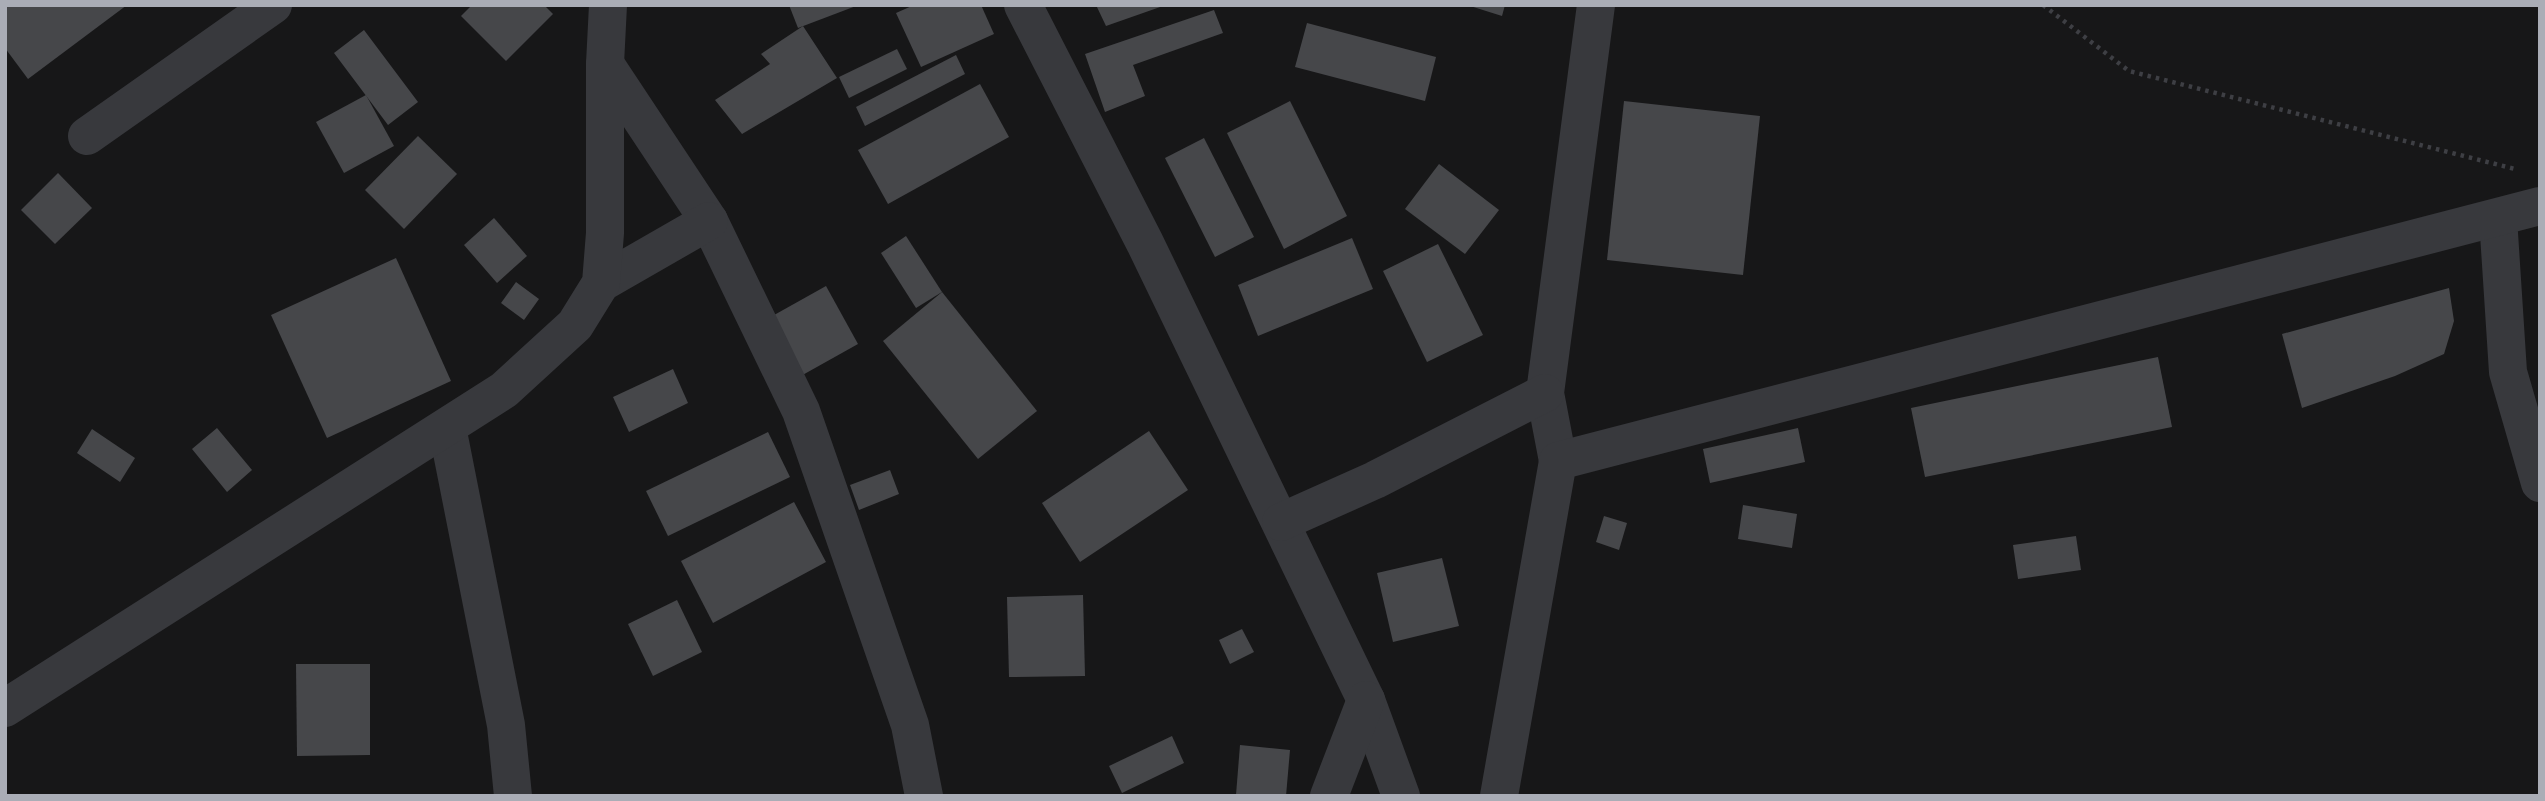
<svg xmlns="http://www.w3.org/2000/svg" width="2545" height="801" font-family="'Golos Text',sans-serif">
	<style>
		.building { fill: #46474a }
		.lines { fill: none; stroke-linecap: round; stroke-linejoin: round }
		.path { stroke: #3e3f44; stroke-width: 4.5; stroke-dasharray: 3.5 5; stroke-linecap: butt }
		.street { stroke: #38393d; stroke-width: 38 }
	</style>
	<rect width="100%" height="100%" fill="#171718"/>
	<g class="building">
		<polygon points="5,5 127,5 28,79 5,48"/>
		<polygon points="472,5 544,5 553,14 506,61 461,16"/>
		<polygon points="789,5 856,5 856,6 798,28"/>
		<polygon points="914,5 981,5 994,34 921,67 896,13"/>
		<polygon points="1096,5 1163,5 1163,6 1106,26"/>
		<polygon points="1467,5 1505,5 1502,16"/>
		<polygon points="1214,10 1223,33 1133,65 1145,96 1105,112 1085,54"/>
		<polygon points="1307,23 1436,57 1425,101 1295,67"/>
		<polygon points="803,26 837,78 742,134 715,100 770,64 761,54"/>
		<polygon points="364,30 418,102 388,125 334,53"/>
		<polygon points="897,49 907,69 849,98 839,77"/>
		<polygon points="956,55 965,74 865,126 856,107"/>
		<polygon points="980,84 1009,137 888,204 858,150"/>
		<polygon points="366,95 394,146 344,173 316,122"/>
		<polygon points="1290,101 1347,216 1284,249 1227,133"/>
		<polygon points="1624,101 1760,116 1743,275 1607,260"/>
		<polygon points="418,136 457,174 404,229 365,190"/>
		<polygon points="1204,138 1254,237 1215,257 1165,158"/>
		<polygon points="1439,164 1499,210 1465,254 1405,209"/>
		<polygon points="58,173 92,208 55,244 21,210"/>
		<polygon points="494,218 527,256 497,283 464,245"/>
		<polygon points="906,236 942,292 916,308 881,253"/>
		<polygon points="1352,238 1373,289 1258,336 1238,285"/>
		<polygon points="1438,244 1483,335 1427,362 1383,271"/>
		<polygon points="396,258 451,381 327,438 271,315"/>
		<polygon points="516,282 539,299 524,320 501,303"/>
		<polygon points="826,286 858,344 799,377 767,319"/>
		<polygon points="2449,288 2454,321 2444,354 2395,376 2302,408 2282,334"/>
		<polygon points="942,292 1037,411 978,459 883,341"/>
		<polygon points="2158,357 2172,427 1925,477 1911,408"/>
		<polygon points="673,369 688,403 629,432 613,397"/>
		<polygon points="217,428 252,470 227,492 192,449"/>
		<polygon points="1798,428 1805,462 1710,483 1703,449"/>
		<polygon points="92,429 135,458 120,482 77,453"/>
		<polygon points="1149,431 1188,490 1080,562 1042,503"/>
		<polygon points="768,432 790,477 668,536 646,491"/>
		<polygon points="890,470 899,494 859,510 850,485"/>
		<polygon points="794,502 826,562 713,623 681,561"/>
		<polygon points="1743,505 1797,514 1792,548 1738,539"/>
		<polygon points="1604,516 1627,523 1619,550 1596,542"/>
		<polygon points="2076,536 2081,570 2018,579 2013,545"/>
		<polygon points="1442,558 1459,626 1393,642 1377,573"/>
		<polygon points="1083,595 1085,676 1009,677 1007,597"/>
		<polygon points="677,600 702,652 653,676 628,624"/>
		<polygon points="1242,629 1254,652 1230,664 1219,640"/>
		<polygon points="296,664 370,664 370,755 297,756"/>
		<polygon points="1172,736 1184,763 1122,793 1109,766"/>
		<polygon points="1240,745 1290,750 1286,796 1236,795"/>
	</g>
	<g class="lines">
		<polyline class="path" points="2043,5 2129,71 2515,169"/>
		<g class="street">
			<polyline points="1023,5 1145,243 1366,700 1401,796"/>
			<polyline points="605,64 709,221 801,411 910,725 924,796"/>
			<polyline points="87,136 273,5"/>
			<polyline points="2498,218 2508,372 2540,483"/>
			<polyline points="601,283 709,221"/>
			<polyline points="447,427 506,725 513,796"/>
			<polyline points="1558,461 1545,393 1596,5"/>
			<polyline points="1281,522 1375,480 1545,393"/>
			<polyline points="5,708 504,390 575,325 601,283 605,233 605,64 608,5"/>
			<polyline points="1329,796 1366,700"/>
			<polyline points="1499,796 1558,461 2540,206"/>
		</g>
	</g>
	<rect width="2545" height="801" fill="none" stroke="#aaadb6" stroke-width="14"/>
</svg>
